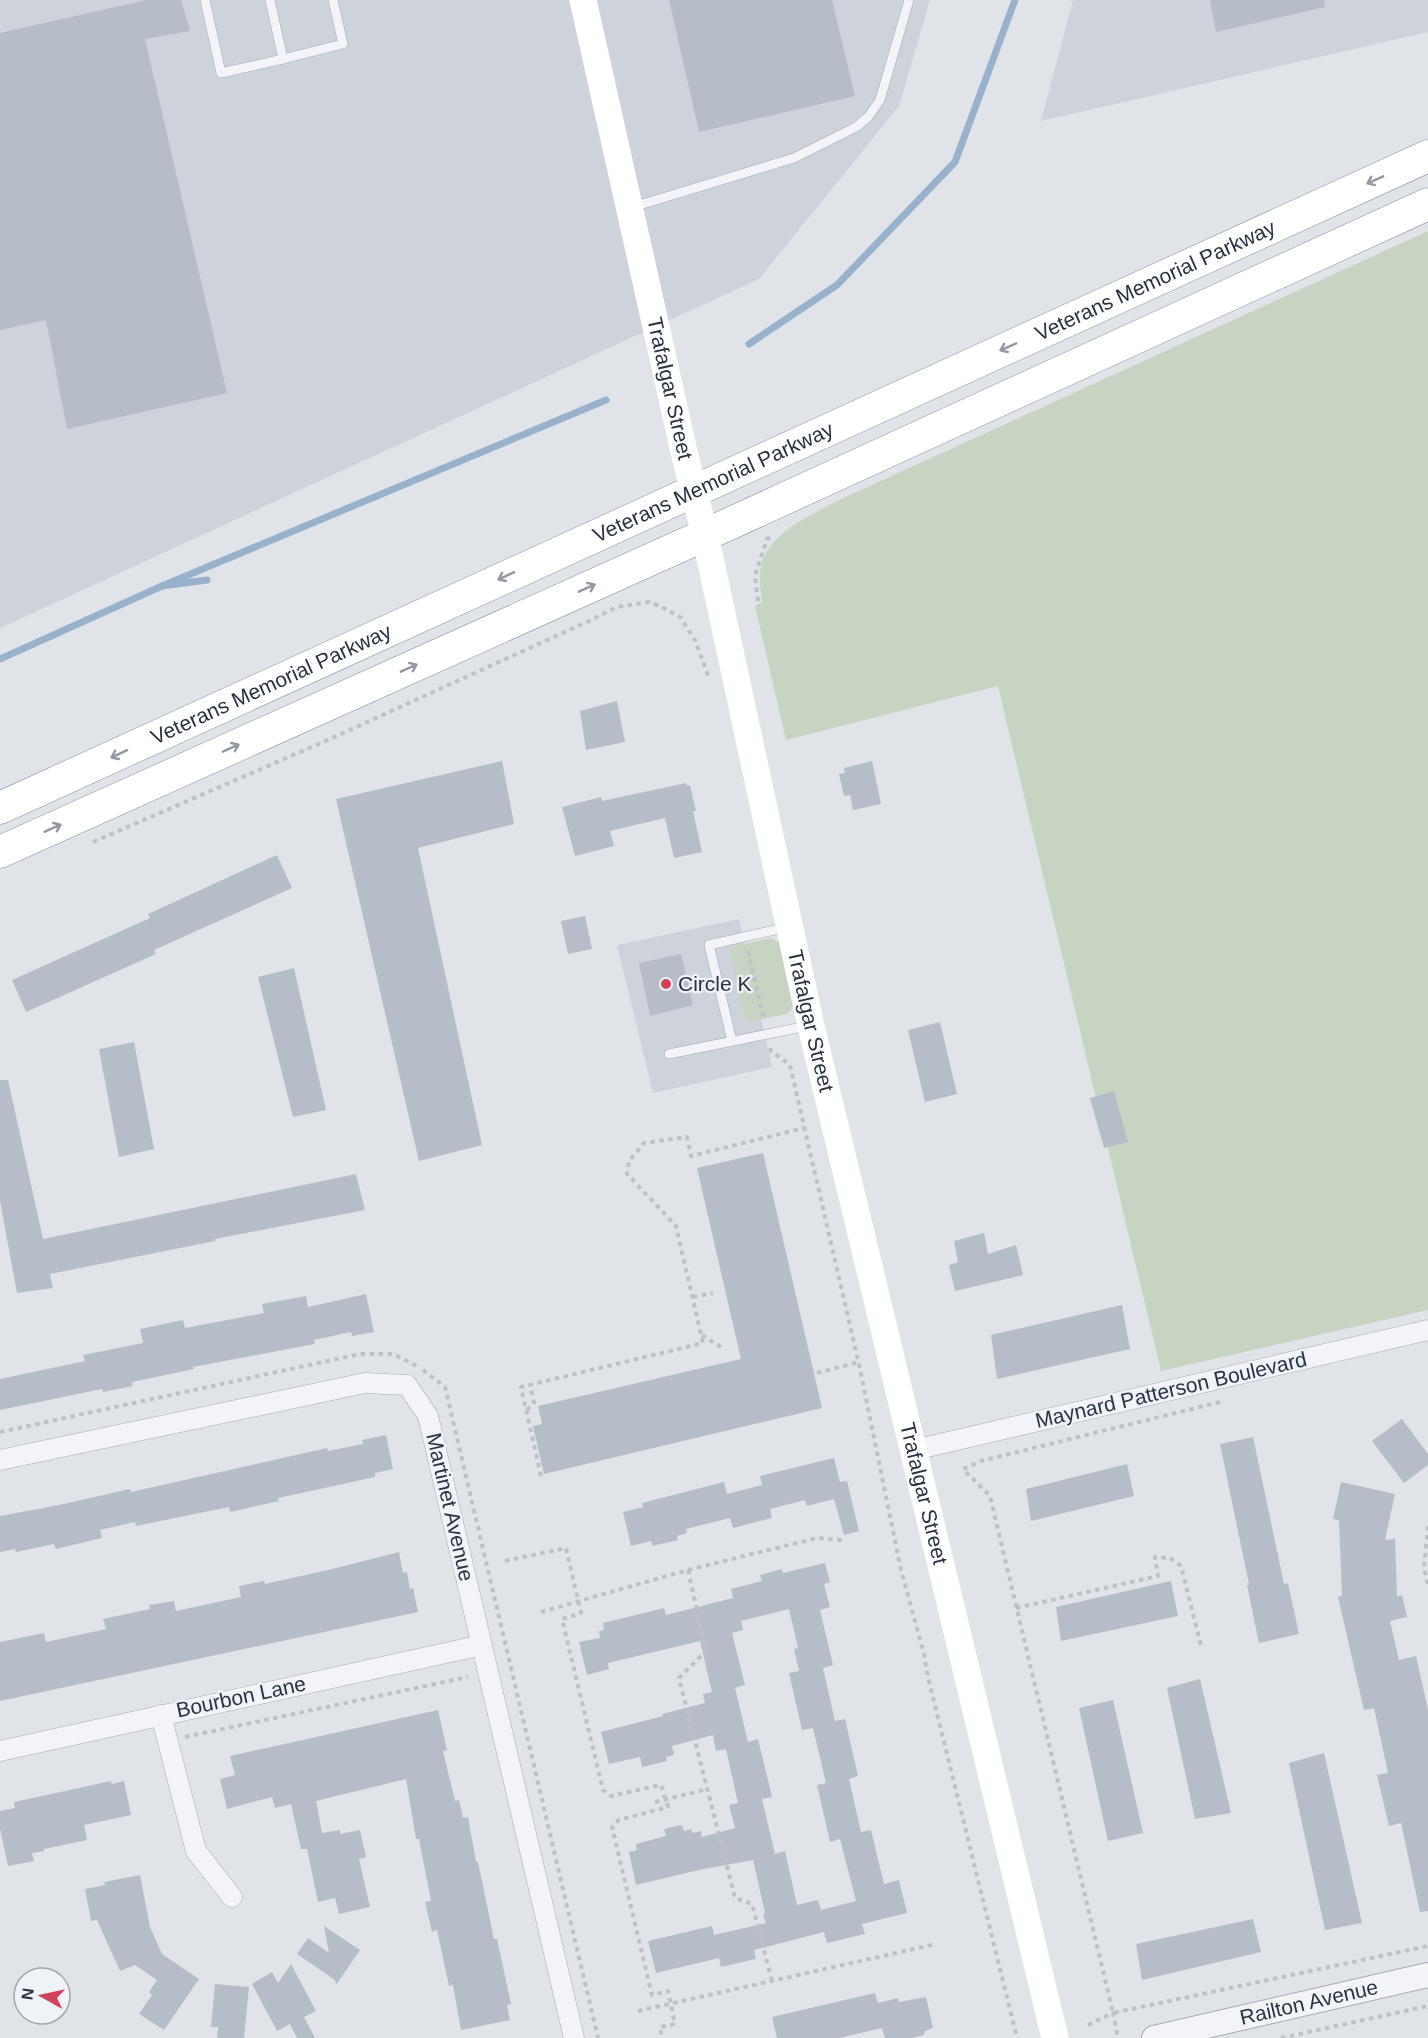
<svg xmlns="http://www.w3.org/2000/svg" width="1428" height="2038" font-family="Helvetica,sans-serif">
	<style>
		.built { fill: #ced3db }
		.green { fill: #c6d4c1 }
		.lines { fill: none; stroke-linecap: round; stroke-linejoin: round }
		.stream { stroke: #99b2cb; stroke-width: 7 }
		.building { fill: #b7bdc6; fill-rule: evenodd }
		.service-casing { stroke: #a5abb3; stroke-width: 10 }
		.minor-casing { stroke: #a5abb3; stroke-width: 21 }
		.tertiary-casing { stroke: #a5abb3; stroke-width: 26 }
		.trunk-casing { stroke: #8791a1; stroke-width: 33 }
		.path { stroke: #bec2c8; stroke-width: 4; stroke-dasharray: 4.5 4.5; stroke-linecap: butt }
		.service { stroke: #f3f4f7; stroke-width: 9 }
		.minor { stroke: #f3f4f7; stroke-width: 20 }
		.tertiary { stroke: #f3f4f7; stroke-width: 24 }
		.secondary { stroke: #fff; stroke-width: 27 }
		.trunk { stroke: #fff; stroke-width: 32 }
		.oneway { stroke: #9498a0 }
		.poi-dot { fill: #d3405a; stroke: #eff3f7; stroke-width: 2 }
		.labels { text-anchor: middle; stroke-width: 4.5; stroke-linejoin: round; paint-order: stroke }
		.street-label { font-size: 21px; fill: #283241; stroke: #eff3f7 }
		.poi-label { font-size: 21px; fill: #283241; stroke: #eff3f7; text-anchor: start }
	</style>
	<rect width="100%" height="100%" fill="#e0e4e9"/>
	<g class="built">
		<polygon points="0,0 930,0 899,106 759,279 0,628"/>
		<polygon points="1073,0 1428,0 1428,32 1041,121"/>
		<polygon points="739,919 772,1067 653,1093 617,945"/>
	</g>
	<g class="green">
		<path d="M1428,231v1079l-267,61 -163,-685 -212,54 -31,-134 7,-4c-1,-9 -3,-20 -2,-29 3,-38 48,-56 77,-72z"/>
		<polygon points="770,938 779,942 793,1007 787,1014 746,1022 730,951 731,947"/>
	</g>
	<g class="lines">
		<g class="stream">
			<polyline points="749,344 837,285 955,162 1015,0"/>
			<polyline points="162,586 606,400"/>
			<polyline points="0,659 162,586 207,580"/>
		</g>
	</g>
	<g class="building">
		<polygon points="146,0 181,0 190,31 145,39 227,393 67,429 46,320 0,330 0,33"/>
		<polygon points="669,0 832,0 855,96 699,132"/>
		<polygon points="1210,0 1324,0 1325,7 1216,32"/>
		<polygon points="617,701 625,742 586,750 580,711"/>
		<polygon points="502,761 514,824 418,848 482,1145 419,1161 336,799"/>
		<polygon points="872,761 881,804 853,810 850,795 844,796 839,774 845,773 844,768"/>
		<polygon points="686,783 687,786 690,785 696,811 693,811 702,852 674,858 665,818 610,831 614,846 575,856 562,807 601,797 602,801"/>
		<polygon points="277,855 292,888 154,950 156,954 26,1012 12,980 150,918 148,914"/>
		<polygon points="585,916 592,949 568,954 561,921"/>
		<polygon points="681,954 693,1005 650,1016 639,963"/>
		<polygon points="294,968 326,1110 293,1117 258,977"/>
		<polygon points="940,1022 957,1094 925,1102 908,1030"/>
		<polygon points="134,1042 154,1149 119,1157 99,1049"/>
		<polygon points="0,1080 8,1080 43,1239 356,1174 365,1210 215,1239 215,1241 50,1274 53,1288 17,1293 0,1201"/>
		<polygon points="1114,1091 1128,1142 1104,1148 1090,1098"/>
		<polygon points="763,1153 822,1408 544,1474 533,1426 542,1424 538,1406 741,1359 697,1168"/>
		<polygon points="984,1233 988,1254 1016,1245 1023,1275 955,1291 949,1265 958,1262 954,1241"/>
		<polygon points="366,1294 374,1332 352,1336 351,1332 314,1340 315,1344 193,1367 194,1369 132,1382 133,1386 103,1392 102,1389 0,1410 0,1379 85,1361 83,1355 143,1343 140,1329 183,1320 185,1328 264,1313 262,1304 306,1296 308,1307"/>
		<polygon points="1122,1305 1130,1349 997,1379 991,1335"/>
		<polygon points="1402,1419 1428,1454 1428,1465 1404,1483 1372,1441"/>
		<polygon points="386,1435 393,1469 375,1473 375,1477 278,1498 279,1501 230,1512 229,1507 136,1526 135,1522 100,1530 102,1538 56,1549 54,1544 16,1552 15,1549 0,1552 0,1516 59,1505 130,1489 131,1492 327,1448 328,1451 363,1444 362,1440"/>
		<polygon points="1253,1437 1284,1584 1288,1583 1299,1634 1259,1643 1247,1585 1249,1584 1220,1444"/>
		<polygon points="834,1458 840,1482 847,1481 859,1531 844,1535 834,1499 807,1506 805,1500 770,1509 772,1518 733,1528 730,1518 686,1529 687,1533 677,1536 678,1540 652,1546 651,1541 631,1546 623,1512 643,1507 642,1503 724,1482 727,1494 762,1485 760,1476"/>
		<polygon points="1127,1464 1134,1496 1031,1521 1026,1489"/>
		<polygon points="1341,1482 1395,1494 1385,1540 1395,1539 1397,1596 1402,1595 1407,1617 1390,1621 1399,1660 1416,1656 1428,1710 1428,1911 1420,1912 1401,1823 1389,1826 1377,1775 1388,1773 1374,1708 1364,1710 1338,1597 1342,1596 1339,1520 1333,1519"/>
		<polygon points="399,1552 403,1573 407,1572 410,1589 413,1588 418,1612 0,1701 0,1642 44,1633 46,1642 106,1629 103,1619 150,1609 149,1605 174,1601 176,1611 241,1597 239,1586 264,1581 265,1584 328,1570"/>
		<path d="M825,1563l5,19 -6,2 6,23 -10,3 13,55 -10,3 12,53 10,-2 13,57 -9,3 12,53 10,-2 13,54 15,-4 8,33 -45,11 3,10 -38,9 -3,-11 -70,18 2,9 -35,8 -2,-9 -63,15 -8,-32 64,-15 2,9 52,-12 -3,-9 2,-1 -12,-53 -54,10 -63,15 -7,-33 8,-2 -1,-6 30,-8 -2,-7 18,-4 2,6 7,-2 1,4 9,-2 1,6 33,-9 -6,-23 9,-2 -12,-54 -10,2 -3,-16 -41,11 2,9 -8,2 1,4 -25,6 -2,-10 -31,7 -8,-32 62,-16 -1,-2 43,-11 -2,-9 9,-2 -12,-51 -92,22 1,6 -22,6 -8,-33 21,-4 -1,-7 5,-1 -1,-7 61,-15 2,7 67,-17 -2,-9 31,-8 -2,-6 22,-6 1,4zM789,1609l9,39 -4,1 5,22 -10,2 13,57 11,-2 13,55 -9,2 13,57 10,-3 16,62 -35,9 -3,-10 -21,5 -12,-54 -10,3 -13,-55 10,-2 -14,-58 -10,3 -13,-54 10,-3 -13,-52 11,-3 -2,-9z"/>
		<polygon points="1171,1581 1178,1616 1061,1641 1056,1607"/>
		<polygon points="1200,1679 1231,1813 1195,1819 1167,1688"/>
		<polygon points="1113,1700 1143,1833 1108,1841 1079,1708"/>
		<polygon points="438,1710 447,1750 443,1751 455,1801 459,1800 463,1818 468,1817 476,1862 478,1862 494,1939 497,1939 511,2004 507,2005 510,2020 461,2030 453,1985 449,1986 437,1930 432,1932 425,1902 431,1901 419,1839 416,1839 406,1779 316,1801 322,1833 340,1830 340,1834 360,1830 366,1857 359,1859 370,1907 339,1914 335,1898 318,1902 307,1849 301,1849 291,1804 275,1808 272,1797 227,1809 220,1779 235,1775 230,1756"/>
		<polygon points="1324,1753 1362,1923 1325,1930 1289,1763"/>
		<polygon points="111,1781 112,1784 124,1781 131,1815 84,1825 87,1840 44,1849 44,1851 32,1853 34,1861 8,1866 0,1829 0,1811 15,1808 14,1802"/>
		<polygon points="140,1875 150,1927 162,1954 199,1979 164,2030 139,2014 152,1995 149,1992 157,1980 135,1965 120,1971 97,1920 91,1921 85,1889 105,1885 104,1882"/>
		<polygon points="1253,1919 1261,1952 1142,1980 1136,1944"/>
		<polygon points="324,1926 360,1950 336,1985 335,1980 297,1954 308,1938 329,1953"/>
		<polygon points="291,1964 316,2011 304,2017 315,2038 297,2038 290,2024 277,2031 252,1984 272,1972 278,1983"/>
		<polygon points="215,1984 249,1987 244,2038 217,2038 218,2027 211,2027"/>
		<polygon points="875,1993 878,2003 898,1998 899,2002 926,1997 933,2028 925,2031 924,2035 911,2038 885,2038 882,2028 839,2038 777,2038 772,2017"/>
	</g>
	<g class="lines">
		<g class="service-casing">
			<g id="service">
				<polyline points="205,0 221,73 283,59 270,0"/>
				<polyline points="283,59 343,44 333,0"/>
				<polyline points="633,207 794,158 856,127 868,117 880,100 909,0"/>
				<polyline points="732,1041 709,945 788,927"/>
				<polyline points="669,1054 807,1026"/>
			</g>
		</g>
		<g class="minor-casing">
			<g id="minor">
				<polyline points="914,1450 1428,1330"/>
				<polyline points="0,1460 365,1383 407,1385 428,1416 574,2038"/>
				<polyline points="161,1715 196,1851 232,1897"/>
				<polyline points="0,1751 482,1645"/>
			</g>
		</g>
		<g class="tertiary-casing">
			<g id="tertiary">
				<path id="s1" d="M1154,2038l274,-63"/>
			</g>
		</g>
		<g class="trunk-casing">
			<g id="trunk">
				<path id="s3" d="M0,808l1428,-652"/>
				<polyline points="0,852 705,535 1428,204"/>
			</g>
		</g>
		<g class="path">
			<polyline points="758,601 755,576 767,539 773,535"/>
			<polyline points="93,842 330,739 589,621 617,607 649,602 660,606 680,617 695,640 709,678"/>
			<polyline points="748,951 764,1020"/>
			<polyline points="770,1048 771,1051 790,1065 860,1369 901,1570 924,1654 928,1677 1017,2038"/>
			<polyline points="693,1297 713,1293"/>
			<polyline points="702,1335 724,1349"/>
			<polyline points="423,1370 445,1387 598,2038"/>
			<polyline points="817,1373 859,1362"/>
			<polyline points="1220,1402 981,1461 963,1469 990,1496 1113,2013 1428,1946"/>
			<polyline points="527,1410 534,1403 530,1385"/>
			<polyline points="0,1432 360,1354 393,1354 417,1366"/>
			<polyline points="541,1476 521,1387 703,1343 676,1226 627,1174 629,1161 644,1143 687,1137 691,1156 804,1128"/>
			<polyline points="1428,1526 1424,1568 1428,1585"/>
			<polyline points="505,1561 566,1548 581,1613 562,1619 603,1790 611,1796 661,1785 668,1807 619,1820 612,1827 652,1995 668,1991 675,2024 660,2027 662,2038"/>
			<polyline points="688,1570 706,1651 679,1678 735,1898 752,1904 772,1981"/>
			<polyline points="1016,1608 1158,1576 1155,1557 1170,1558 1181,1566 1201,1646"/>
			<polyline points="541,1612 688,1570 817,1538 842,1540"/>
			<polyline points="185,1737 468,1677"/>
			<polyline points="655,1802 708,1789"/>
			<polyline points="638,2011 936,1944"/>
			<polyline points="1088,2025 1113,2013 1118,2038"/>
			<polyline points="1281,2038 1428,2006"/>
		</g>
		<use href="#service" class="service"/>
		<use href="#minor" class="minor"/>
		<use href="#tertiary" class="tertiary"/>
		<path class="secondary" id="s2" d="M583,0l101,452 21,83 106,491 244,1012"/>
		<use href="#trunk" class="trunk"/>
	</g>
	<defs><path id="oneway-shaft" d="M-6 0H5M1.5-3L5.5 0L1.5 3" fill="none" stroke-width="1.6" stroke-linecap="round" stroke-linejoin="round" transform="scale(1.5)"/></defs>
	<g class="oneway">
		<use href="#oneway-shaft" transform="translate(1375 180) rotate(156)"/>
		<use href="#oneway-shaft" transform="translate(1008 347) rotate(156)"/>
		<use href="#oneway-shaft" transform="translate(506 576) rotate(155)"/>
		<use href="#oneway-shaft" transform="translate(587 588) rotate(-24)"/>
		<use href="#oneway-shaft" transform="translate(409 668) rotate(-24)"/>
		<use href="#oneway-shaft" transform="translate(231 748) rotate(-24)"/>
		<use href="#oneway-shaft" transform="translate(119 754) rotate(155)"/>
		<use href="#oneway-shaft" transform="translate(53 828) rotate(-24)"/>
	</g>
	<circle class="poi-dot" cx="666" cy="984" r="6"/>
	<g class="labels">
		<g class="street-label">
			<text dy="7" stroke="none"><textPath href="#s3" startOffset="1270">Veterans Memorial Parkway</textPath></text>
			<text dy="7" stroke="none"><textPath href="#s2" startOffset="398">Trafalgar Street</textPath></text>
			<text dy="7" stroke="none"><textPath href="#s3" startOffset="784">Veterans Memorial Parkway</textPath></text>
			<text dy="7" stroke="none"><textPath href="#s3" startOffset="298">Veterans Memorial Parkway</textPath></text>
			<text dy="7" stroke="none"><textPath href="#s2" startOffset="1046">Trafalgar Street</textPath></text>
			<text transform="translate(1171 1390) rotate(-13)" y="7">Maynard Patterson Boulevard</text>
			<text dy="7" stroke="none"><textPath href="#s2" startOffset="1532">Trafalgar Street</textPath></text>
			<text transform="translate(450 1507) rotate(77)" y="7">Martinet Avenue</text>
			<text transform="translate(241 1697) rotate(-12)" y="7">Bourbon Lane</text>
			<text dy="7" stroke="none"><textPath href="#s1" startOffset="159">Railton Avenue</textPath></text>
		</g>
		<g class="poi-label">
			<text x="678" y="991">Circle K</text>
		</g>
	</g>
	<g transform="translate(42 1996) rotate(278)"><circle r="28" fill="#eff3f7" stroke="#9fa6ae" stroke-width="1.5"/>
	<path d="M0-4.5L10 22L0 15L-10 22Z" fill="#d3405a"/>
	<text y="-9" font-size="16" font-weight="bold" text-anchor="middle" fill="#283241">N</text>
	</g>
</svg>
